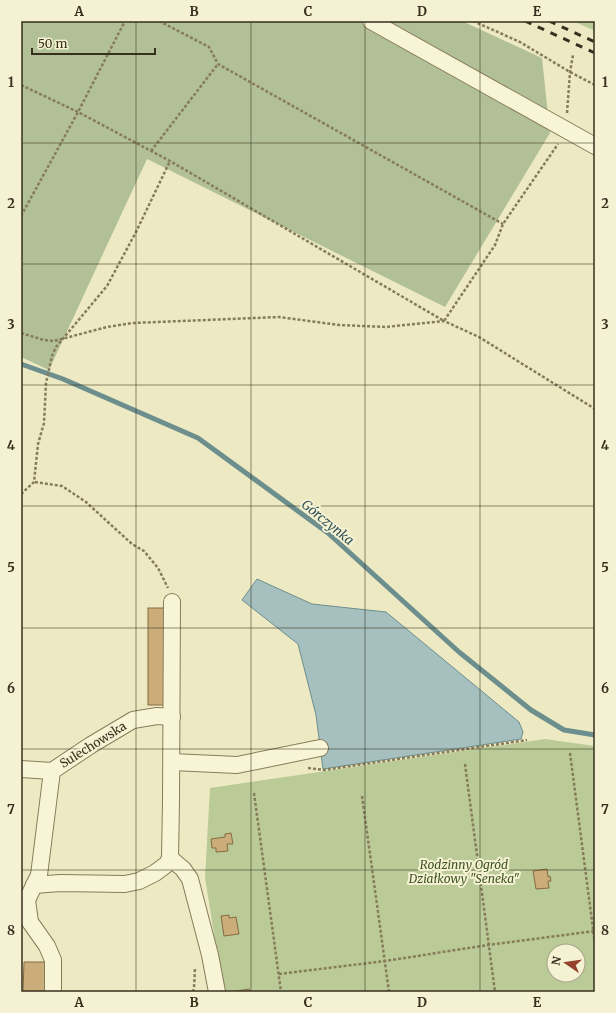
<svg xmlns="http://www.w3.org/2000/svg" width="616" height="1013" font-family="Merriweather,serif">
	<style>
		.green { fill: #bacb98; fill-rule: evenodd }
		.cemetery { fill: #b2c097 }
		.water { fill: #a5c0be; stroke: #6c8e8d }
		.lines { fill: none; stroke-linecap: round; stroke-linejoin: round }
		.stream { stroke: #6c8e8d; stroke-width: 5 }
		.building { fill: #cbad7a; stroke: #866b41 }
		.minor-casing { stroke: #877c5a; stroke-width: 18 }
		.path { stroke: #877c5a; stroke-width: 2.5; stroke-dasharray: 3 2; stroke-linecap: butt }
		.minor { stroke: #f8f5d6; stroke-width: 16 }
		.rail { stroke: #37301e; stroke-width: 3; stroke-dasharray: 7 7; stroke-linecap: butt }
		.grid { fill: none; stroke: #37301e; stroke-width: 1; stroke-opacity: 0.55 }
		.labels { text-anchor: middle; stroke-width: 4; stroke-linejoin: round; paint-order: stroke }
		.street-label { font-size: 12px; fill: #37301e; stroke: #f5f2d3 }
		.park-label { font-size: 12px; font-style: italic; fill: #3e5325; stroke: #f5f2d3 }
		.water-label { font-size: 13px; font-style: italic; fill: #2e5057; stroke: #f5f2d3 }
		.neatline { fill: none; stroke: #37301e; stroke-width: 1.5 }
		.grid-label { font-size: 13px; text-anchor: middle; font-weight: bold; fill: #37301e }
	</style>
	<rect width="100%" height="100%" fill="#edeac3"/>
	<g class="green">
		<polygon points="573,21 595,21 595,31"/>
		<path d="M545,739l50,7v246h-372l-18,-115 5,-89zM554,951h24v24h-24z"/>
	</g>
	<polygon class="cemetery" points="21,21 462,21 542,58 550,133 445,307 147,159 49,370 21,357"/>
	<polygon class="water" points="257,579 312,604 386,612 519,722 523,732 521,739 323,769 316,715 298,644 242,600"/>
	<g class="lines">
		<polyline class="stream" points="21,364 63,379 198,438 328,533 459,652 531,710 564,730 595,735"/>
	</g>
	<g class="building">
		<rect x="148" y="608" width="21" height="97"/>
		<polygon points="231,833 233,844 227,844 228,851 216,852 216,848 212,848 211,839 225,837 225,834"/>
		<polygon points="547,869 548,877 550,876 551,881 548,881 549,888 536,889 533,871"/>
		<polygon points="229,915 229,918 236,917 239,934 224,936 221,916"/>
		<polygon points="24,962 45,962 45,992 23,992"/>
		<polygon points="249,989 250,992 230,992"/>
	</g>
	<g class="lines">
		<g class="minor-casing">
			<g id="minor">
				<polyline points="371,21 595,146"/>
				<polyline points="172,762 237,765 320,748"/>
				<polyline points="21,769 52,771"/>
				<polyline points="170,858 183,869 190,879 210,955 217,992"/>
				<polyline points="34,885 60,883 125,884 139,881 155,873 167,864 170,858 171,802 172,602"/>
				<polyline points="27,900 39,875 52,771 91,745 133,720 157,716 172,717"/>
				<polyline points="27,900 30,922 47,946 53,960 53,992"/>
			</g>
		</g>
		<g class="path">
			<polyline points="159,21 209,47 218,64 503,224"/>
			<polyline points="473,21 520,42 570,72 595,85"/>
			<polyline points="21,85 78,112 170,161 444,321 495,245 503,224 558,144"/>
			<polyline points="567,113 570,72 573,55"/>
			<polyline points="151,151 218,64"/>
			<polyline points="21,216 78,112 125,21"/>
			<polyline points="21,333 44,340 54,341 107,327 133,323 279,317 339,325 386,327 444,321 479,337 595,409"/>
			<polyline points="35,482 62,486 86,502 132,544 144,551 158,568 168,588"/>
			<polyline points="21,494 34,482 38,444 44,423 46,383 52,356 56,347 107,286 136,232 170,161"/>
			<polyline points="570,753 595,944"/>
			<polyline points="465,764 495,992"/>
			<polyline points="308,768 324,770 527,740"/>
			<polyline points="254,793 281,992"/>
			<polyline points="362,796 389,992"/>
			<polyline points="279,974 385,961 488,945 595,931"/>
			<polyline points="193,992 194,988 195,968"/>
		</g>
		<use href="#minor" class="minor"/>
		<g class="rail">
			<polyline points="525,21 595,53"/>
			<polyline points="549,21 595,42"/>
		</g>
	</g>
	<path class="grid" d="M136,21v971M251,21v971M365,21v971M480,21v971M21,143h574M21,264h574M21,385h574M21,506h574M21,628h574M21,749h574M21,870h574"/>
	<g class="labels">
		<g class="street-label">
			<text transform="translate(93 745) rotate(-32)" y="4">Sulechowska</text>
		</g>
		<g class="park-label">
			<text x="464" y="869">Rodzinny Ogród<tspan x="464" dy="14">Działkowy "Seneka"</tspan></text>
		</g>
		<g class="water-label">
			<text transform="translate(328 522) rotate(39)" y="5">Górczynka</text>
		</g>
	</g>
	<rect width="616" height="1013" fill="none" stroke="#f5f2d3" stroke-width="44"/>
	<g transform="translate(566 963) rotate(283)"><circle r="19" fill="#f5f2d3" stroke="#a9a48b"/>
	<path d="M0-3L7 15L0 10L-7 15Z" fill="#95422c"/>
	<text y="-6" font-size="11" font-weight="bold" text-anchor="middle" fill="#37301e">N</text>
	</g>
	<path d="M32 48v6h123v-6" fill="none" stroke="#37301e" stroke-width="2"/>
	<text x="38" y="48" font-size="12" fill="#37301e" stroke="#f5f2d3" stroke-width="3" paint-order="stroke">50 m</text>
	<rect x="22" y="22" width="572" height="969" class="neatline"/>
	<g class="grid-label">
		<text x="79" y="16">A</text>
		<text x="194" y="16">B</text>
		<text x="308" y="16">C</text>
		<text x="422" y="16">D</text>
		<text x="537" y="16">E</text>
		<text x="11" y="87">1</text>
		<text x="605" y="87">1</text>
		<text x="11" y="208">2</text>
		<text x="605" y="208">2</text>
		<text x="11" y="329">3</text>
		<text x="605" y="329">3</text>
		<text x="11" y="450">4</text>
		<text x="605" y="450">4</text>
		<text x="11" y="572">5</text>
		<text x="605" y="572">5</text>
		<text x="11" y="693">6</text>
		<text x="605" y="693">6</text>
		<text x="11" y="814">7</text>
		<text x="605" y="814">7</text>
		<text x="11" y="935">8</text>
		<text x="605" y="935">8</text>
		<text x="79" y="1007">A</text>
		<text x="194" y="1007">B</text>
		<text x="308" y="1007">C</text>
		<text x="422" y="1007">D</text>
		<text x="537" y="1007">E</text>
	</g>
</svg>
